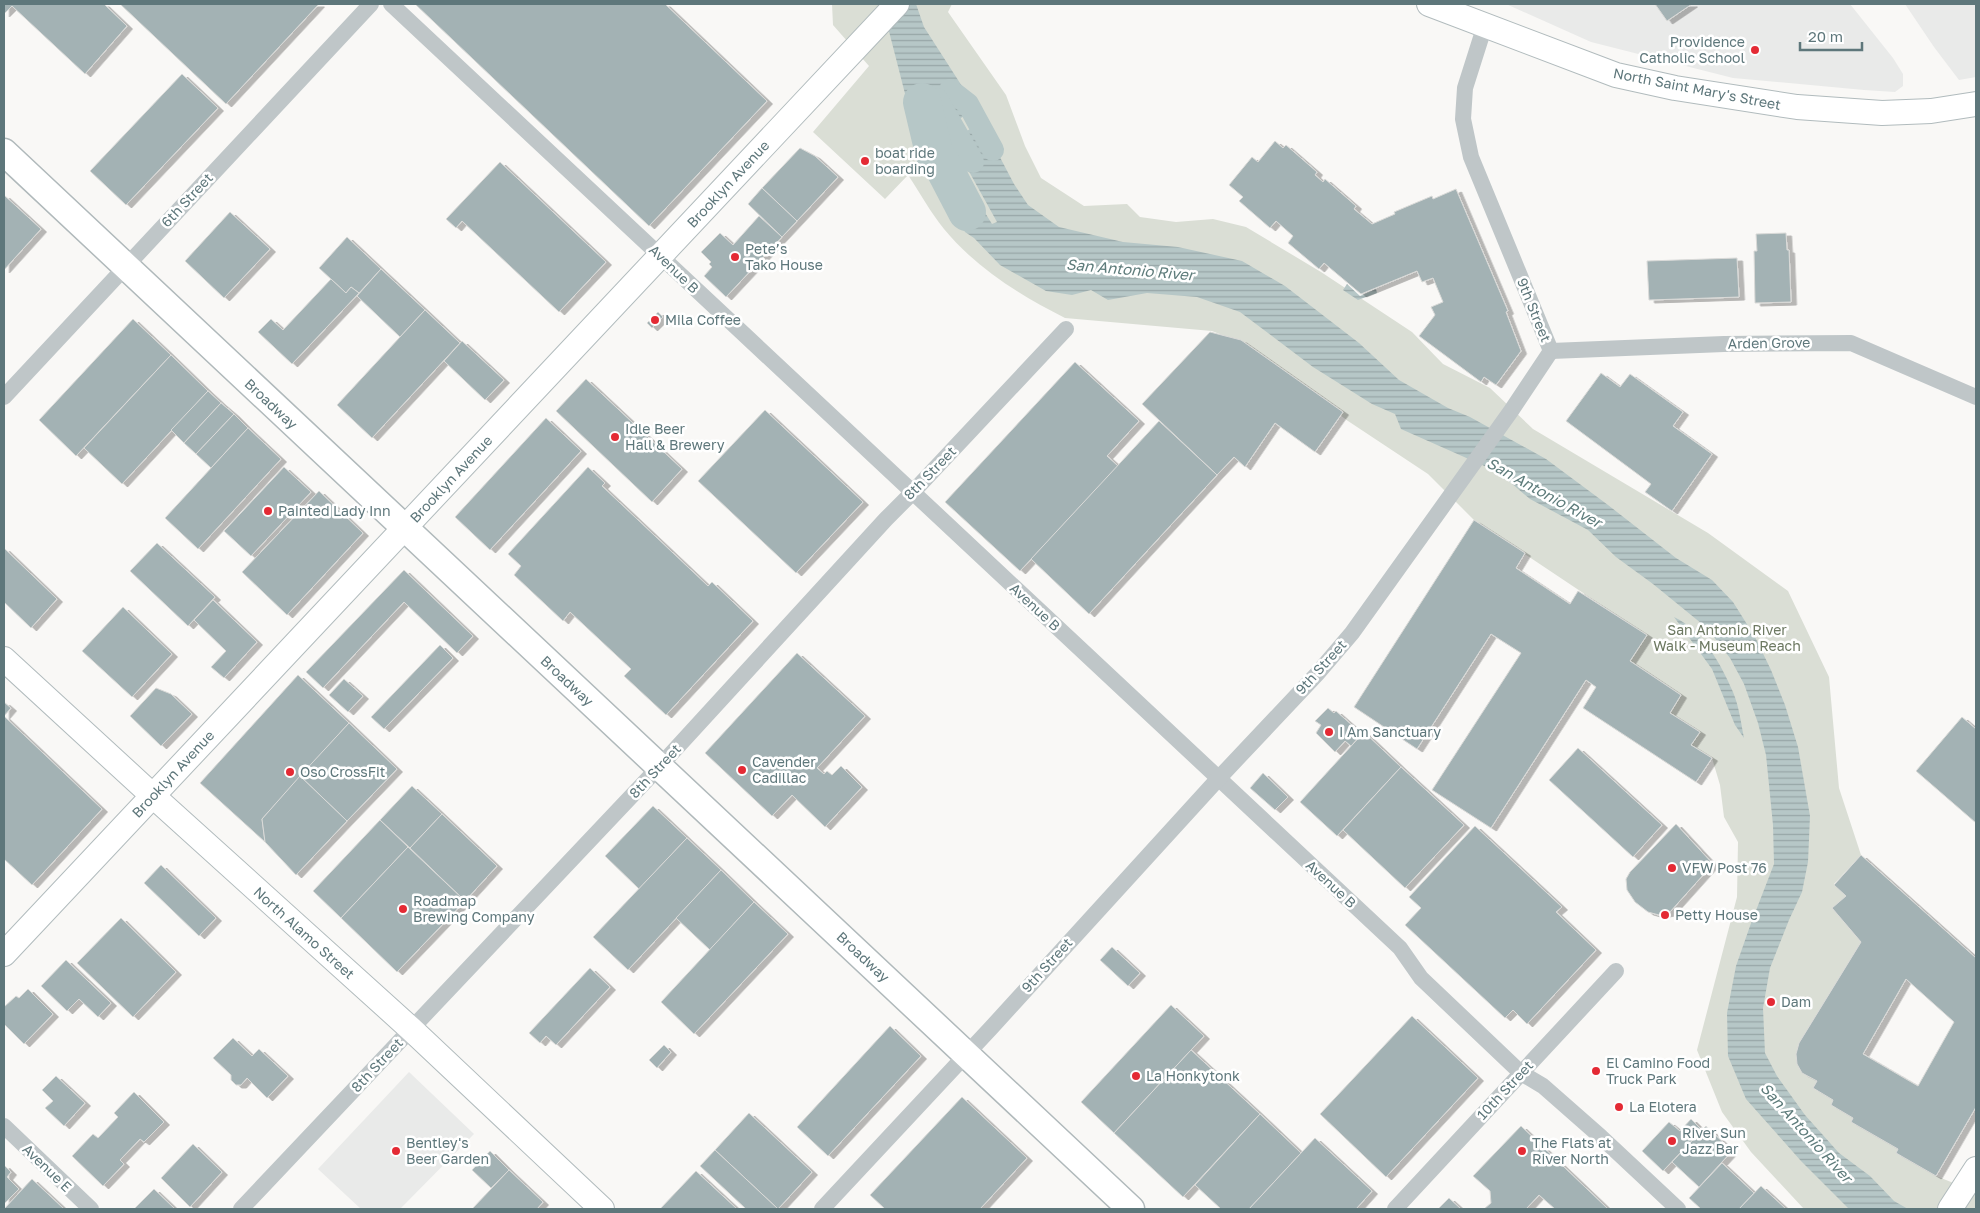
<svg xmlns="http://www.w3.org/2000/svg" width="1980" height="1213" font-family="'Golos Text',sans-serif">
	<style>
		.built { fill: #e9eae9 }
		.green { fill: #daded5 }
		.water { fill: url(#water-rules) }
		.lines { fill: none; stroke-linecap: round; stroke-linejoin: round }
		.canal { stroke: #b6c7c7; stroke-width: 22 }
		.river { stroke: #b6c7c7; stroke-width: 38 }
		.building { fill: #a3b2b4; stroke: #dadad8; fill-rule: evenodd; filter: url(#shadow) }
		.secondary-casing { stroke: #b1bbbd; stroke-width: 26 }
		.primary-casing { stroke: #b0b9bb; stroke-width: 29 }
		.street { stroke: #bfc6c8; stroke-width: 16 }
		.secondary { stroke: #fff; stroke-width: 24 }
		.primary { stroke: #fff; stroke-width: 26 }
		.poi-dot { fill: #e42a34; stroke: #fff; stroke-width: 2 }
		.labels { text-anchor: middle; stroke-width: 5; stroke-linejoin: round; paint-order: stroke }
		.poi-label { font-size: 14px; fill: #5e777b; stroke: #fff; text-anchor: start }
		.street-label { font-size: 14px; fill: #5e777b; stroke: #fff }
		.park-label { font-size: 14px; fill: #6d7962; stroke: #fff }
		.water-label { font-size: 15px; font-style: italic; fill: #5e7c7b; stroke: #fff }
	</style>
	<defs>
		<pattern id="water-rules" width="6" height="5" patternUnits="userSpaceOnUse" patternTransform="scale(1.25)"><rect width="6" height="5" fill="#b6c7c7"/><path d="M0 2.5h6" fill="none" stroke="#97a6a7"/></pattern>
		<filter id="shadow"><feDropShadow dx="5.5" dy="3" stdDeviation="0" flood-color="#0004"/></filter>
	</defs>
	<rect width="100%" height="100%" fill="#f9f8f6"/>
	<g class="built">
		<polygon points="1506,4 1850,4 1893,58 1903,74 1903,86 1895,92 1864,90 1733,78 1591,42"/>
		<polygon points="1905,4 1976,4 1976,77 1959,80 1934,47"/>
		<polygon points="409,1072 474,1134 400,1209 361,1209 318,1169"/>
	</g>
	<path class="green" d="M832,4h120l-4,8 58,83 19,51 16,32 43,28 43,-2 13,13 36,5 37,-3 33,8 75,45 91,60 31,32 47,24 43,41 175,104 80,58 41,86 10,111 22,67 -27,29 12,12 -14,12 29,34 -62,101c-6,22 0,28 18,38l-4,7 20,12 -2,5 22,13 -2,4 47,27 -2,4 40,23 40,16v17h-172l-53,-57 -29,-40 -25,-62 40,-153 1,-55 -14,-25 -4,-32 -8,-27 -21,-13 8,-13 -29,-19 11,-18 -51,-34 16,-26 -172,-115 -46,-46 -80,-53 -103,-77 -33,-13 -147,-13c-44,-22 -89,-50 -121,-89 -13,-16 -24,-36 -36,-54l-23,24 -72,-67 56,-66 -36,-41z"/>
	<g class="water">
		<polygon points="882,4 916,4 924,27 976,108 940,132 945,146 922,160"/>
		<polygon points="982,123 1014,184 1028,205 1059,227 1123,242 1178,247 1242,261 1285,286 1359,343 1399,380 1448,408 1470,417 1546,459 1608,505 1676,558 1712,580 1733,602 1755,637 1771,670 1785,705 1798,747 1810,816 1808,862 1802,892 1789,920 1770,968 1763,1008 1765,1053 1777,1076 1805,1115 1839,1153 1870,1176 1894,1201 1908,1209 1849,1209 1801,1161 1746,1099 1728,1056 1727,1013 1736,966 1750,926 1774,864 1773,825 1766,755 1758,723 1744,684 1730,658 1707,628 1653,584 1616,557 1588,530 1530,499 1498,472 1401,429 1395,414 1372,404 1313,367 1240,312 1197,297 1147,293 1108,300 1091,290 1072,295 1046,291 1000,265 974,238 965,232 945,200 933,172 953,161 992,224 997,222 951,139"/>
		<polygon points="1347,284 1360,296 1376,289 1377,293 1358,300 1343,290"/>
		<path d="M1674,617c29,14 47,47 59,75 6,14 8,31 11,46l-9,-13 -23,-56z"/>
	</g>
	<g class="lines">
		<g class="canal">
			<polyline points="950,90 968,104 993,150"/>
			<polyline points="937,99 973,162"/>
		</g>
		<polyline class="river" points="922,102 934,153 943,166 967,212"/>
	</g>
	<g class="building">
		<polygon points="4,4 104,4 127,26 85,74 12,6 4,14"/>
		<polygon points="120,4 319,4 226,104"/>
		<polygon points="415,4 665,4 767,101 649,226"/>
		<polygon points="1655,4 1692,4 1667,21"/>
		<polygon points="182,74 218,108 126,205 90,171"/>
		<polygon points="1275,141 1283,148 1286,145 1317,172 1315,175 1323,182 1325,179 1356,206 1354,209 1372,224 1395,214 1394,212 1432,196 1433,199 1456,189 1508,311 1506,312 1521,351 1496,385 1484,377 1481,382 1419,336 1435,315 1431,307 1443,302 1433,278 1422,282 1417,271 1361,294 1324,263 1319,269 1288,243 1293,236 1276,221 1270,228 1239,201 1243,197 1229,185 1252,157 1258,162"/>
		<polygon points="800,148 815,156 838,177 797,221 762,188"/>
		<polygon points="500,162 606,262 559,312 462,221 456,228 446,219"/>
		<polygon points="762,188 797,221 782,237 748,204"/>
		<polygon points="4,195 41,229 4,270"/>
		<polygon points="230,212 270,249 224,298 185,261"/>
		<polygon points="759,216 782,237 726,297 704,276 712,267 709,264 711,262 701,252 720,233 733,245"/>
		<polygon points="1786,233 1787,250 1789,250 1791,302 1755,303 1754,251 1757,251 1756,234"/>
		<polygon points="347,237 381,269 359,293 351,287 346,293 319,268"/>
		<polygon points="1737,258 1739,297 1649,300 1647,261"/>
		<polygon points="381,269 425,310 400,337 357,296"/>
		<polygon points="331,279 346,293 351,287 359,293 292,364 258,332 271,319 283,330"/>
		<polygon points="425,310 460,343 372,438 337,405"/>
		<polygon points="658,312 663,317 652,328 647,323"/>
		<polygon points="133,319 171,355 76,456 39,420"/>
		<polygon points="1210,332 1241,340 1343,412 1315,452 1275,423 1245,467 1234,457 1217,475 1142,404"/>
		<polygon points="462,341 504,380 485,400 444,361"/>
		<polygon points="171,355 208,391 122,484 84,448"/>
		<polygon points="1075,362 1139,421 1107,456 1118,466 1020,571 945,502"/>
		<polygon points="1601,373 1620,387 1630,374 1683,412 1673,426 1712,454 1672,511 1645,492 1651,484 1566,421"/>
		<polygon points="586,379 682,469 652,502 556,411"/>
		<polygon points="208,391 221,403 184,443 171,430"/>
		<polygon points="221,403 234,414 196,454 184,443"/>
		<polygon points="765,410 863,502 796,573 698,481"/>
		<polygon points="234,414 248,428 211,468 196,454"/>
		<polygon points="546,418 581,451 490,550 455,517"/>
		<polygon points="1159,421 1217,475 1089,614 1031,559"/>
		<polygon points="248,428 281,459 198,549 165,518"/>
		<polygon points="284,467 311,492 251,556 224,531"/>
		<polygon points="588,467 605,483 602,486 708,586 712,582 753,621 666,715 624,676 631,669 570,612 563,621 514,575 521,566 508,554"/>
		<polygon points="319,491 363,533 287,615 242,572"/>
		<polygon points="1474,520 1525,553 1516,568 1570,604 1578,591 1647,635 1630,661 1681,695 1670,713 1700,732 1691,745 1712,758 1696,782 1583,708 1596,687 1586,680 1491,828 1432,790 1521,653 1491,634 1417,749 1354,707"/>
		<polygon points="157,543 215,597 188,626 130,571"/>
		<polygon points="4,548 57,599 31,628 4,602"/>
		<polygon points="404,570 473,636 457,653 404,602 323,688 306,672"/>
		<polygon points="213,600 257,642 224,678 211,667 226,651 194,620"/>
		<polygon points="123,607 172,654 132,697 82,651"/>
		<polygon points="440,645 453,658 384,729 371,717"/>
		<polygon points="797,653 865,716 817,768 824,774 827,771 832,775 841,766 862,787 825,827 792,795 772,816 705,753"/>
		<polygon points="298,675 349,723 262,819 265,842 200,783"/>
		<polygon points="344,679 363,696 348,712 329,695"/>
		<polygon points="156,688 171,694 192,714 161,746 130,716"/>
		<polygon points="4,702 11,708 4,716"/>
		<polygon points="1328,708 1334,713 1336,711 1362,734 1351,746 1345,741 1335,752 1316,733 1321,725 1315,721"/>
		<polygon points="4,716 102,809 32,885 4,859"/>
		<polygon points="1962,717 1976,729 1976,823 1916,771"/>
		<polygon points="349,723 397,769 347,821 300,776"/>
		<polygon points="1364,732 1401,767 1337,836 1300,802"/>
		<polygon points="1578,748 1662,825 1633,857 1549,780"/>
		<polygon points="1401,767 1464,825 1405,888 1343,830"/>
		<polygon points="1263,773 1288,797 1275,810 1250,788"/>
		<polygon points="300,776 347,821 296,875 265,842 262,819"/>
		<polygon points="412,786 442,814 410,848 380,820"/>
		<polygon points="653,806 687,838 639,889 605,856"/>
		<polygon points="442,814 497,866 465,901 410,848"/>
		<polygon points="380,820 408,847 341,918 313,891"/>
		<polygon points="1676,824 1713,864 1669,913 1659,915 1648,912 1635,902 1627,890 1626,879 1630,872"/>
		<polygon points="1475,826 1562,907 1556,912 1596,950 1527,1024 1513,1010 1505,1018 1405,925 1421,908 1409,897"/>
		<polygon points="687,838 721,870 628,970 593,937"/>
		<polygon points="408,847 465,901 397,972 341,918"/>
		<path d="M1861,855l115,103v149l-40,69 -40,-23 2,-4 -47,-27 2,-4 -22,-13 2,-5 -20,-12 4,-7 -15,-8 -5,-9 -1,-10 3,-11 62,-101 -29,-34 14,-12 -12,-11zM1906,979l48,43 -36,64 -55,-32z"/>
		<polygon points="161,865 216,918 199,936 144,883"/>
		<polygon points="721,870 754,902 710,950 676,918"/>
		<polygon points="754,902 788,934 694,1034 661,1002"/>
		<polygon points="121,918 176,972 133,1017 77,963"/>
		<polygon points="1112,947 1140,973 1128,986 1100,960"/>
		<polygon points="66,960 111,1003 98,1017 79,999 67,1011 41,986"/>
		<polygon points="590,968 610,987 556,1045 546,1036 540,1043 529,1033"/>
		<polygon points="28,989 53,1014 24,1044 4,1024 4,1007 16,996 19,998"/>
		<polygon points="1171,1005 1204,1036 1114,1133 1081,1102"/>
		<polygon points="1412,1016 1478,1078 1386,1177 1320,1114"/>
		<polygon points="890,1026 921,1056 828,1156 797,1127"/>
		<polygon points="233,1038 252,1056 259,1049 288,1076 267,1098 247,1078 241,1085 236,1085 231,1080 231,1075 213,1058"/>
		<polygon points="664,1045 671,1052 657,1068 649,1060"/>
		<polygon points="1191,1050 1260,1114 1183,1197 1114,1133"/>
		<polygon points="56,1076 85,1103 64,1126 45,1108 53,1101 42,1090"/>
		<polygon points="134,1092 164,1122 144,1142 140,1139 120,1160 124,1164 103,1186 72,1156 93,1134 98,1138 118,1117 114,1113"/>
		<polygon points="962,1097 1027,1158 980,1209 885,1209 870,1195"/>
		<polygon points="749,1113 812,1172 778,1209 715,1150"/>
		<polygon points="1260,1114 1301,1153 1249,1209 1221,1209 1195,1185"/>
		<polygon points="1691,1119 1702,1130 1663,1171 1642,1151 1669,1122 1680,1131"/>
		<polygon points="1521,1126 1608,1209 1555,1209 1539,1195 1526,1209 1484,1209 1491,1203 1490,1191 1473,1176"/>
		<polygon points="1706,1126 1732,1151 1699,1187 1672,1162"/>
		<polygon points="1315,1138 1372,1191 1356,1209 1249,1209"/>
		<polygon points="193,1144 222,1172 190,1207 161,1178"/>
		<polygon points="715,1150 778,1209 746,1209 700,1166"/>
		<polygon points="490,1151 509,1170 491,1188 472,1170"/>
		<polygon points="1722,1163 1754,1193 1739,1209 1701,1209 1689,1198"/>
		<polygon points="4,1165 11,1172 7,1177 19,1189 4,1204"/>
		<polygon points="509,1170 543,1202 537,1209 472,1209"/>
		<polygon points="696,1171 737,1209 660,1209"/>
		<polygon points="32,1179 64,1209 4,1209"/>
		<polygon points="1761,1186 1786,1209 1739,1209"/>
		<polygon points="154,1189 175,1209 134,1209"/>
		<polygon points="1449,1198 1461,1209 1438,1209"/>
	</g>
	<g class="lines">
		<g class="secondary-casing">
			<g id="secondary">
				<polyline points="1429,4 1616,75 1675,88 1797,107 1882,113 1931,111 1976,104"/>
				<polyline points="4,659 153,796 411,1029 602,1209"/>
				<polyline points="4,954 897,4"/>
				<polyline points="1950,1209 1976,1169"/>
			</g>
		</g>
		<g class="primary-casing">
			<polyline id="primary" points="4,152 1131,1209"/>
		</g>
		<g class="street">
			<polyline points="391,4 1400,948 1421,978 1521,1073 1543,1086 1601,1137 1678,1209"/>
			<polyline points="1485,25 1465,88 1463,119 1471,157 1551,351"/>
			<polyline points="1551,351 1724,344 1851,343 1976,397"/>
			<polyline points="4,397 371,4"/>
			<polyline points="4,1126 91,1209"/>
			<polyline points="241,1209 659,767 886,519 912,493 1066,329"/>
			<polyline points="822,1209 991,1028 1218,779 1317,674 1352,633 1511,411 1551,351"/>
			<polyline points="1395,1209 1616,971"/>
		</g>
		<use href="#secondary" class="secondary"/>
		<use href="#primary" class="primary"/>
	</g>
	<g class="poi-dot">
		<circle cx="1755" cy="50" r="5"/>
		<circle cx="865" cy="161" r="5"/>
		<circle cx="735" cy="257" r="5"/>
		<circle cx="655" cy="320" r="5"/>
		<circle cx="615" cy="437" r="5"/>
		<circle cx="268" cy="511" r="5"/>
		<circle cx="1329" cy="732" r="5"/>
		<circle cx="742" cy="770" r="5"/>
		<circle cx="290" cy="772" r="5"/>
		<circle cx="1672" cy="868" r="5"/>
		<circle cx="403" cy="909" r="5"/>
		<circle cx="1665" cy="915" r="5"/>
		<circle cx="1771" cy="1002" r="5"/>
		<circle cx="1596" cy="1071" r="5"/>
		<circle cx="1136" cy="1076" r="5"/>
		<circle cx="1619" cy="1107" r="5"/>
		<circle cx="1672" cy="1141" r="5"/>
		<circle cx="396" cy="1151" r="5"/>
		<circle cx="1522" cy="1151" r="5"/>
	</g>
	<g class="labels">
		<g class="poi-label">
			<text x="1745" y="47" text-anchor="end">Providence<tspan x="1745" dy="16">Catholic School</tspan></text>
			<text x="875" y="158">boat ride<tspan x="875" dy="16">boarding</tspan></text>
			<text x="745" y="254">Pete’s<tspan x="745" dy="16">Tako House</tspan></text>
			<text x="665" y="325">Mila Coffee</text>
			<text x="625" y="434">Idle Beer<tspan x="625" dy="16">Hall &amp; Brewery</tspan></text>
			<text x="278" y="516">Painted Lady Inn</text>
			<text x="1339" y="737">I Am Sanctuary</text>
			<text x="752" y="767">Cavender<tspan x="752" dy="16">Cadillac</tspan></text>
			<text x="300" y="777">Oso CrossFit</text>
			<text x="1682" y="873">VFW Post 76</text>
			<text x="413" y="906">Roadmap<tspan x="413" dy="16">Brewing Company</tspan></text>
			<text x="1675" y="920">Petty House</text>
			<text x="1781" y="1007">Dam</text>
			<text x="1606" y="1068">El Camino Food<tspan x="1606" dy="16">Truck Park</tspan></text>
			<text x="1146" y="1081">La Honkytonk</text>
			<text x="1629" y="1112">La Elotera</text>
			<text x="1682" y="1138">River Sun<tspan x="1682" dy="16">Jazz Bar</tspan></text>
			<text x="406" y="1148">Bentley's<tspan x="406" dy="16">Beer Garden</tspan></text>
			<text x="1532" y="1148">The Flats at<tspan x="1532" dy="16">River North</tspan></text>
		</g>
		<g class="street-label">
			<text transform="translate(1697 89) rotate(11)" y="5">North Saint Mary's Street</text>
			<text transform="translate(728 184) rotate(-47)" y="5">Brooklyn Avenue</text>
			<text transform="translate(187 200) rotate(-47)" y="5">6th Street</text>
			<text transform="translate(674 269) rotate(44)" y="5">Avenue B</text>
			<text transform="translate(1534 310) rotate(68)" y="5">9th Street</text>
			<text transform="translate(1769 343) rotate(-1)" y="5">Arden Grove</text>
			<text transform="translate(271 404) rotate(43)" y="5">Broadway</text>
			<text transform="translate(930 473) rotate(-46)" y="5">8th Street</text>
			<text transform="translate(451 479) rotate(-47)" y="5">Brooklyn Avenue</text>
			<text transform="translate(1035 607) rotate(43)" y="5">Avenue B</text>
			<text transform="translate(1321 667) rotate(-48)" y="5">9th Street</text>
			<text transform="translate(567 681) rotate(43)" y="5">Broadway</text>
			<text transform="translate(655 771) rotate(-47)" y="5">8th Street</text>
			<text transform="translate(173 774) rotate(-47)" y="5">Brooklyn Avenue</text>
			<text transform="translate(1331 884) rotate(43)" y="5">Avenue B</text>
			<text transform="translate(304 933) rotate(42)" y="5">North Alamo Street</text>
			<text transform="translate(863 957) rotate(43)" y="5">Broadway</text>
			<text transform="translate(1047 965) rotate(-48)" y="5">9th Street</text>
			<text transform="translate(377 1065) rotate(-47)" y="5">8th Street</text>
			<text transform="translate(1505 1090) rotate(-47)" y="5">10th Street</text>
			<text transform="translate(47 1168) rotate(44)" y="5">Avenue E</text>
		</g>
		<g class="park-label">
			<text x="1727" y="635">San Antonio River<tspan x="1727" dy="16">Walk - Museum Reach</tspan></text>
		</g>
		<g class="water-label">
			<text transform="translate(1130 270) rotate(5)" y="5">San Antonio River</text>
			<text transform="translate(1544 493) rotate(29)" y="5">San Antonio River</text>
			<text transform="translate(1806 1133) rotate(48)" y="5">San Antonio River</text>
		</g>
	</g>
	<rect width="1980" height="1213" fill="none" stroke="#5e777b" stroke-width="10"/>
	<path d="M1800 42v8h62v-8" fill="none" stroke="#5e777b" stroke-width="2.5"/>
	<text x="1808" y="42" font-size="15" fill="#5e777b" stroke="#ffffff" stroke-width="4" paint-order="stroke">20 m</text>
</svg>
